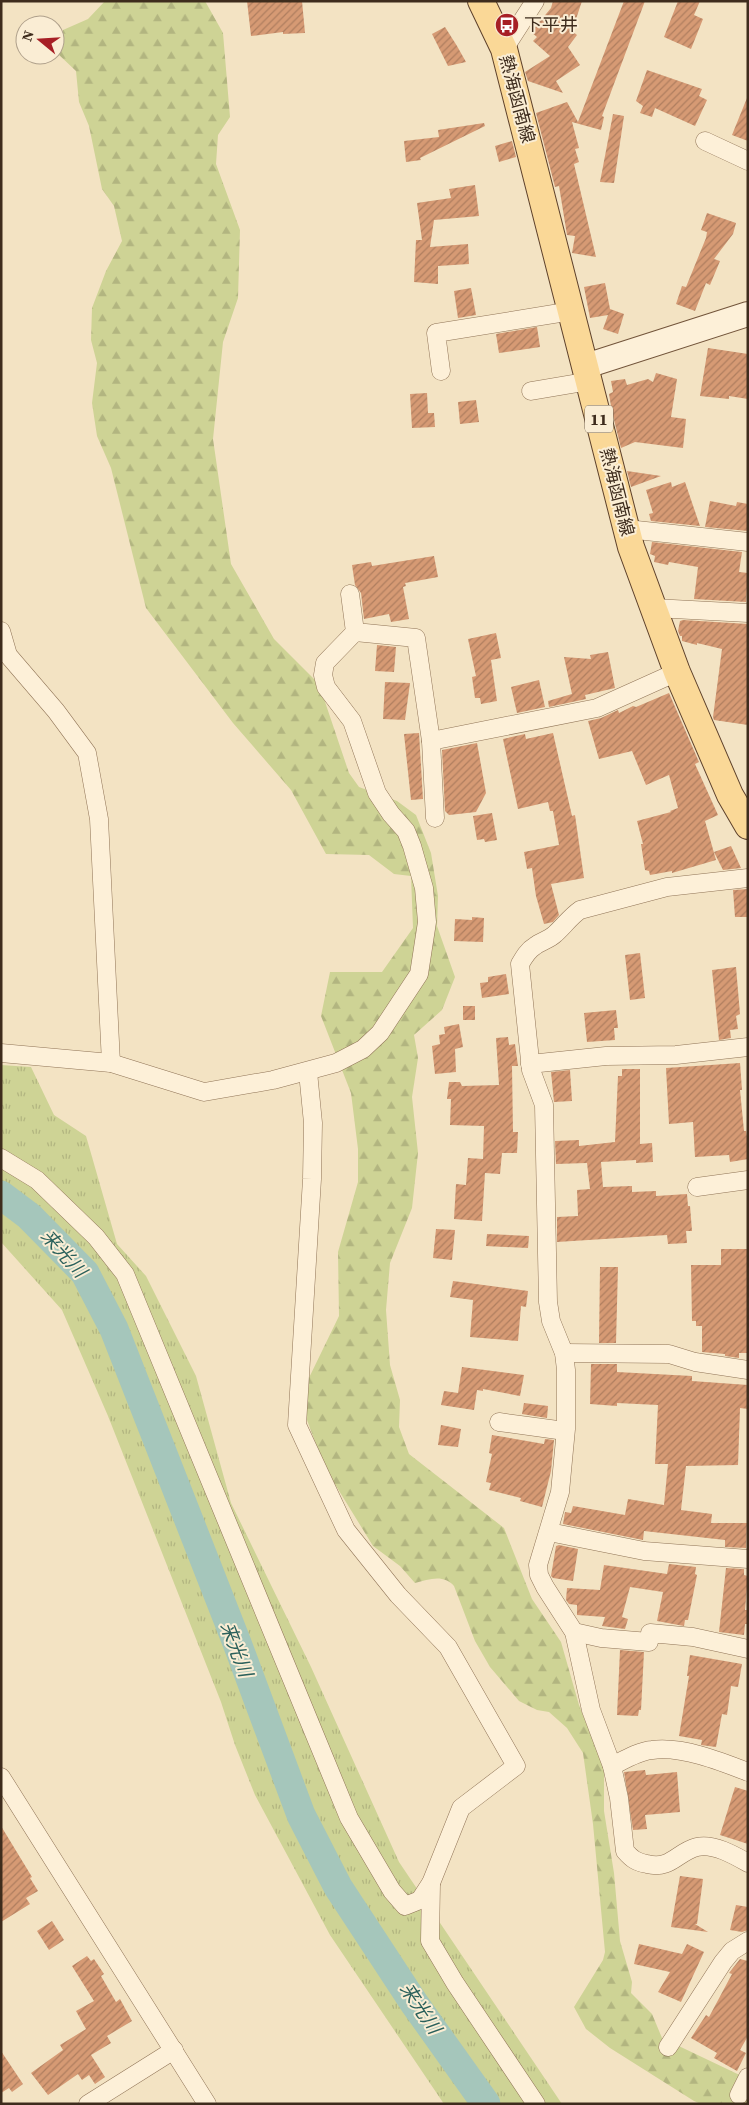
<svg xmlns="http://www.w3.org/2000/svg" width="749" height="2105" font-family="'Source Serif 4','Noto Sans JP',serif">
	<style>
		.grass { fill: url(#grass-tufts) }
		.forest { fill: url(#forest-firs) }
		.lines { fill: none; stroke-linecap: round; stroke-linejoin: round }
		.river { stroke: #a5c6bb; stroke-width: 29 }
		.building { fill: url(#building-hatch) }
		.street-casing { stroke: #907457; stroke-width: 19 }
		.secondary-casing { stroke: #72543a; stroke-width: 26 }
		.primary-casing { stroke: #5e412b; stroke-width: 28 }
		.street { stroke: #fdf0d8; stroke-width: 18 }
		.secondary { stroke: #fdf0d8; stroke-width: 24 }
		.primary { stroke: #fad897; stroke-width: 26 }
		.labels { text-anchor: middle; stroke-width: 4; stroke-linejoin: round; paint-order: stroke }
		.shield { fill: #faedd4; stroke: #766654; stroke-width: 1 }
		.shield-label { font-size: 16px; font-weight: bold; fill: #3e2c1d }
		.poi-label { font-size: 18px; fill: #3e2c1d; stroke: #faedd4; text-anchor: start }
		.street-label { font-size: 18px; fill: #3e2c1d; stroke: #faedd4 }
		.water-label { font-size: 19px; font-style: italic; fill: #2a605b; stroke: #faedd4 }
	</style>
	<defs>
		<pattern id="grass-tufts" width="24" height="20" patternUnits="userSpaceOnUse" patternTransform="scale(1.25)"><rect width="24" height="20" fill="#ced395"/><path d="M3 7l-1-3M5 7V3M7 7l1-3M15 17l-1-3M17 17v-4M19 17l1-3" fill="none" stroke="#b2b580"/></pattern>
		<pattern id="forest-firs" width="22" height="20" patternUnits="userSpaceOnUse" patternTransform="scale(1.25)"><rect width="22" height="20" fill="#ced395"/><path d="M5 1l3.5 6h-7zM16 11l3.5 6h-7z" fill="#b2b580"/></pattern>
		<pattern id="building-hatch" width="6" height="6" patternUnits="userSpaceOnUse" patternTransform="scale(1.25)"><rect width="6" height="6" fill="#d69a74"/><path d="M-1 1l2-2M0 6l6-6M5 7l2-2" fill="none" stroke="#af7e5f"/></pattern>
	</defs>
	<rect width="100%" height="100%" fill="#f3e3c3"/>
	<polygon class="grass" points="1,1065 31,1067 54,1115 86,1136 117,1244 146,1276 196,1376 231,1503 311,1667 399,1862 562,2104 444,2104 330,1935 255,1795 235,1745 221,1702 108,1416 62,1310 1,1242"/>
	<path class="forest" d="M105,1h100l18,32 7,84 -12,18 -2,29 24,66 -2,68 -15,44 -10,97 18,125 43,75 45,45 30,89 10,14 38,14 19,14 15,38 7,43 -1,30 18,51 -13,33 -28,25 4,23 -6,39 6,56 -6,55 -22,55 -4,47 4,55 10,35 -1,27 10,27 95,74 28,71 29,43 18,63 25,63v43l10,62 6,68 12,41 -1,11 21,21 10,24 86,41v25h-47l-7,-3 -84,-53 -24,-19 -12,-22 29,-47 2,-8 -12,-128 -10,-71 -16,-25 -18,-16 -12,-2 -18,-9 -29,-34 -15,-26 -21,-55c-10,-12 -25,-7 -39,-3l-15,-17 -27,-20 -48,-78 -21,-56 1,-26 34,-70 -1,-64 20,-70v-33l-7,-56 -30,-77 9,-44h52l31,-44 -2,-52 -17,-2 -25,-19 -43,-1 -35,-64 -58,-67 -87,-115 -35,-140 -14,-32 -5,-33 5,-40 -6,-23 1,-32 14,-37 16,-30 -8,-35 -12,-17 -13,-63 -10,-24 -3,-31 -19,-18 6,-23 25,-11z"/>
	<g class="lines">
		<polyline class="river" points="1,1195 29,1216 85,1273 114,1329 237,1643 301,1815 338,1887 414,2003 486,2104"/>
	</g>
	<g class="building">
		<polygon points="247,1 302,1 305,33 283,34 283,32 251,36"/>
		<polygon points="553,1 582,1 572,31 577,35 568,47 580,65 556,81 563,93 528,81 525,72 550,56 533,41 537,37 531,32 551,8"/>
		<polygon points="624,1 645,1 602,116 604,117 601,130 572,122 579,148 575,149 579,162 574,164 596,257 572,253 575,236 567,235 559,186 555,187 536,113 567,102 578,122"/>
		<polygon points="678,1 700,1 694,15 703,19 691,49 664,37"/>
		<polygon points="445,27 457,46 466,62 448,66 432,34"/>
		<polygon points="647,70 702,89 699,96 707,100 695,126 655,108 652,117 640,113 643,106 636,101"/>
		<polygon points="747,98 748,99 748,141 732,135"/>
		<polygon points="613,114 624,116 614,183 600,182"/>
		<polygon points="484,123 485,126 420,158 421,160 406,162 404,141 439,137 438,130"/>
		<polygon points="512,141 516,157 499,162 495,146"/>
		<polygon points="475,185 479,216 434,220 430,247 468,244 469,264 438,266 438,284 414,282 416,240 422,240 417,203 451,198 449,189"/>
		<polygon points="707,213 736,223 733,234 714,259 720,261 710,285 706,283 695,311 676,304 682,286 686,287 706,238 707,232 701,230"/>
		<polygon points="605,283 610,309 624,314 618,334 603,329 608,315 590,318 584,287"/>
		<polygon points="471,288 476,315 458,318 454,291"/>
		<polygon points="537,327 540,347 499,353 496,334"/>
		<polygon points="708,348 748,354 748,399 729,396 729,399 700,396"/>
		<polygon points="656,373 677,379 671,417 686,419 683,448 635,442 621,448 612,412 609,394 613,392 611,381 625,379 627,385 648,379 653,382"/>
		<polygon points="427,393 428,413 434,413 435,427 412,428 410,394"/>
		<polygon points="476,400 479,422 460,424 458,402"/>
		<polygon points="627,471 661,476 631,487"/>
		<polygon points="671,482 672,487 685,482 700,526 651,521 649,514 653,513 646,490"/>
		<polygon points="710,501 736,506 737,502 748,504 748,531 705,527"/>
		<polygon points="652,542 742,552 739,572 748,573 746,602 694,599 698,567 669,562 668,565 654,562 655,556 650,554"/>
		<polygon points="434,556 438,577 405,583 406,586 403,587 409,619 391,622 389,614 364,619 361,593 355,585 352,565 371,562 372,566"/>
		<polygon points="683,620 748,624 748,725 714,720 713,717 722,649 697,643 697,645 682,641 682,636 680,636 678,631 680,621"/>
		<polygon points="496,633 501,658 491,660 497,701 481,704 480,698 475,698 472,677 476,676 468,639"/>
		<polygon points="377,645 396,647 394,672 375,671"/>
		<polygon points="608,652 615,688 585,695 586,699 549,707 548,701 572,694 564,657 591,659 590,655"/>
		<polygon points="539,680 545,707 517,713 511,687"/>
		<polygon points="385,682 410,683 405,720 383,719"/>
		<polygon points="669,693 699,762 695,764 718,815 705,821 716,860 672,873 672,871 650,875 649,871 645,870 641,844 643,844 637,821 671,812 670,811 678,808 669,775 646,785 632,751 599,759 588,721 601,718 618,710 619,713 633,706 636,707"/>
		<polygon points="419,733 423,799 411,800 404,734"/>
		<polygon points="553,733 572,816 575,815 584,878 551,884 559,915 553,922 544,924 536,896 532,868 527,869 524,852 559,845 553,811 550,811 548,802 518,809 503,739 525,734 526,739"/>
		<polygon points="477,743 486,793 476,812 449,815 445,811 442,750"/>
		<polygon points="492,813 497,840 485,842 484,839 477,840 473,816"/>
		<polygon points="731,846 741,868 723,870 714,852"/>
		<polygon points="748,889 748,917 735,917 733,890"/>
		<polygon points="472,917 484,918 483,942 454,941 455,919 472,920"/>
		<polygon points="640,953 645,998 630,1000 625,955"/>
		<polygon points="736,967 740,1014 736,1016 738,1029 730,1030 731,1038 719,1040 712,970"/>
		<polygon points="506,974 509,994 482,998 480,983 488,982 488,977"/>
		<rect x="463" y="1006" width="12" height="14"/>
		<polygon points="616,1010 618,1028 614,1028 615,1040 587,1042 584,1013"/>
		<polygon points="459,1024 463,1047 455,1049 456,1072 435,1074 432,1046 440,1044 439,1035 445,1034 444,1027"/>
		<polygon points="508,1037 509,1045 515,1044 518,1066 512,1066 513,1132 518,1132 517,1153 502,1153 500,1174 485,1173 482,1221 454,1219 456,1184 466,1185 468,1158 483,1159 484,1126 450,1125 451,1099 447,1099 449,1082 460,1082 462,1086 499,1085 496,1038"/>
		<polygon points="740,1063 742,1090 740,1090 744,1131 746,1131 748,1142 748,1159 730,1162 729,1155 695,1157 693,1122 669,1124 666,1068"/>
		<polygon points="622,1069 640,1069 640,1144 652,1143 653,1162 636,1163 636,1160 601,1162 603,1187 632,1186 632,1192 656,1191 656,1196 687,1194 688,1206 690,1206 692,1231 686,1231 687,1243 668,1244 667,1235 557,1242 557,1217 578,1216 577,1190 590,1189 587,1163 556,1164 555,1141 579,1140 579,1146 615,1142 618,1076 622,1076"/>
		<polygon points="570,1070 572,1101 554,1102 551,1072"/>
		<polygon points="436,1229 455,1230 452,1260 433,1258"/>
		<polygon points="487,1234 529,1236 528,1248 486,1246"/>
		<polygon points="721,1249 748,1249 748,1353 739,1353 739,1358 725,1356 725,1354 702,1352 702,1326 696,1326 696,1321 692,1321 691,1265 721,1265"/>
		<polygon points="600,1267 618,1267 616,1343 599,1343"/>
		<polygon points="453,1281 528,1291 526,1307 521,1306 518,1341 470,1337 473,1300 450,1297"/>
		<polygon points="591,1364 617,1364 617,1372 692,1376 692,1381 748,1385 748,1409 740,1408 738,1465 686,1466 681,1510 712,1514 711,1523 747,1523 746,1548 725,1547 725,1540 644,1531 643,1540 563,1524 565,1512 571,1513 573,1506 625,1515 628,1499 664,1505 668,1464 655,1464 658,1405 617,1403 617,1406 590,1404"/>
		<polygon points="462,1367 524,1375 520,1396 483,1389 483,1391 477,1390 474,1410 441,1405 444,1391 458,1393"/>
		<polygon points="524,1403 548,1406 547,1418 522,1414"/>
		<polygon points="441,1425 461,1429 458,1447 438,1445"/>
		<polygon points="492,1435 544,1444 545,1439 554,1440 551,1471 542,1507 520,1501 521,1498 489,1490 491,1483 486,1482 492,1454 489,1453"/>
		<polygon points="559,1545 578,1549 573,1581 553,1578 551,1576 556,1546"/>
		<polygon points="669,1564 696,1567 695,1574 697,1575 688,1620 685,1620 684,1626 657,1621 663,1592 630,1587 622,1617 628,1619 625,1629 602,1626 605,1617 577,1615 577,1605 569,1604 566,1600 567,1588 600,1590 604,1565 667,1574"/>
		<polygon points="726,1568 744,1569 744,1575 748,1576 745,1610 748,1610 748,1624 745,1624 744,1635 719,1632"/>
		<polygon points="620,1650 644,1652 641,1710 639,1710 638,1716 617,1715"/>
		<polygon points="690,1655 742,1664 738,1687 731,1686 727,1715 722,1714 716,1747 701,1745 702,1740 679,1736 689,1676 687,1676"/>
		<polygon points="645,1770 646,1775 677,1772 680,1812 645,1815 647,1829 633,1830 624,1772"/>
		<polygon points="735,1787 748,1791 748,1844 720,1835"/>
		<polygon points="1,1826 32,1877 30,1878 38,1891 26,1898 30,1904 1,1922"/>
		<polygon points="680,1876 703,1879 697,1924 695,1924 708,1932 671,1927"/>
		<polygon points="736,1905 748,1907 748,1930 742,1932 730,1930"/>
		<polygon points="52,1921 64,1940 49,1950 37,1931"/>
		<polygon points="639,1944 682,1954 687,1944 704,1952 681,2002 658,1992 670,1972 634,1964"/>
		<polygon points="87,1956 91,1961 94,1959 104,1974 101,1976 116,2002 120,1999 132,2021 107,2036 111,2043 91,2055 105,2077 95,2084 89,2075 82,2080 78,2074 48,2095 31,2073 63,2050 60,2045 86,2029 76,2011 94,2001 72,1966"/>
		<polygon points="740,1959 748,1961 748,2036 740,2050 746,2053 737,2071 714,2058 717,2053 691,2038 706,2015 709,2017 732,1974 729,1973"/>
		<polygon points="1,2051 23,2084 12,2092 9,2088 1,2093"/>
	</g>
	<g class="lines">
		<g class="street-casing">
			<g id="street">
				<polyline points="504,49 535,1"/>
				<polyline points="705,141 748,161"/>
				<polyline points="441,371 436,333 572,311"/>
				<polyline points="531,391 590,381"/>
				<polyline points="627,529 748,542"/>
				<polyline points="654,608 748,613"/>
				<polyline points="1,631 8,655 56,711 87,753 99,819 111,1063"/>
				<polyline points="355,632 416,638 431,741 435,818"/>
				<polyline points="431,741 597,708 677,672"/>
				<path d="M748,878l-81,9 -87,23c-10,7 -16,16 -25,24 -6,6 -14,7 -20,12 -7,4 -11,11 -15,18l11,106 13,35 4,197 3,19 13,32 2,17v59l-6,63 -22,73 1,10 6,12 29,45 17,78 21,56 7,32 6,53c7,8 11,11 22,13 24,6 30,-12 50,-17 16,-4 37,8 51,16"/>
				<polyline points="1,1053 111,1063 204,1092 273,1080 336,1063 363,1049 380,1033 419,974 427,922 424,888 412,846 406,831 391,814 377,793 352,721 326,687 323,675 325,663 355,632 350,594"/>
				<polyline points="530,1064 606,1056 676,1055 748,1047"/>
				<polyline points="1,1158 37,1180 96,1237 125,1274 349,1818 392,1891 405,1906 420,1900 431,1883 461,1808 516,1766 448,1647 398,1595 346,1530 297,1425 312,1179 313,1123 308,1072"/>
				<polyline points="697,1187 748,1180"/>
				<polyline points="564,1353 669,1354 695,1362 748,1370"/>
				<polyline points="499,1422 565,1431"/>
				<polyline points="549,1532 644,1551 748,1559"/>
				<polyline points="574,1632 601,1638 649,1642 650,1633 693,1637 748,1649"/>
				<path d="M612,1766c12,-6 27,-15 40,-16 30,-4 68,11 96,22"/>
				<polyline points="1,1777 207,2104"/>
				<polyline points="431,1883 430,1941 455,1983 536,2104"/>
				<polyline points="668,2047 723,1962 732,1951 748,1941"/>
				<polyline points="739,2095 748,2077"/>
				<polyline points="88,2104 174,2050"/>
			</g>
		</g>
		<g class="secondary-casing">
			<polyline id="secondary" points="586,366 748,314"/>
		</g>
		<g class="primary-casing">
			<polyline id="primary" points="481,1 504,49 631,547 677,672 730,795 748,826"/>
		</g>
		<use href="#street" class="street"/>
		<use href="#secondary" class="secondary"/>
		<use href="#primary" class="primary"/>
	</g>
	<defs>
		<g id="bus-disc" transform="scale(1.25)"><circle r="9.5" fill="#a71f25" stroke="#faedd4"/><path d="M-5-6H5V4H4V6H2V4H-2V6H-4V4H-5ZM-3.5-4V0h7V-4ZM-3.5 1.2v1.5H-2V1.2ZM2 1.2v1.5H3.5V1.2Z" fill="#fff"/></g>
	</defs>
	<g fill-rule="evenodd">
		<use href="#bus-disc" x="507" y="25"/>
	</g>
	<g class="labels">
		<rect class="shield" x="585" y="405.5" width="28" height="27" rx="4"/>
		<g class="shield-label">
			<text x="599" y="425">11</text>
		</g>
		<g class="poi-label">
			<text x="524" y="31">下平井</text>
		</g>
		<g class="street-label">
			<text transform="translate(517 99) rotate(75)" y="6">熱海函南線</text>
			<text transform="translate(617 492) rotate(76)" y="6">熱海函南線</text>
		</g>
		<g class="water-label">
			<text transform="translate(64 1253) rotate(48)" y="7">来光川</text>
			<text transform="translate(237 1649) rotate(69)" y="7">来光川</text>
			<text transform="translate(421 2008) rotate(56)" y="7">来光川</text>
		</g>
	</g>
	<rect width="749" height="2105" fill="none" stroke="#3e2c1d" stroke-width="5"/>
	<g transform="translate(40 40) rotate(288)"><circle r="24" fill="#faedd4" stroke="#afa08b"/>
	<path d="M0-4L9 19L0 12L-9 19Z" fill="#a71f25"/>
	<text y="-8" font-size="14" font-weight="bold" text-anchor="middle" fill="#3e2c1d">N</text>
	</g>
</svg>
